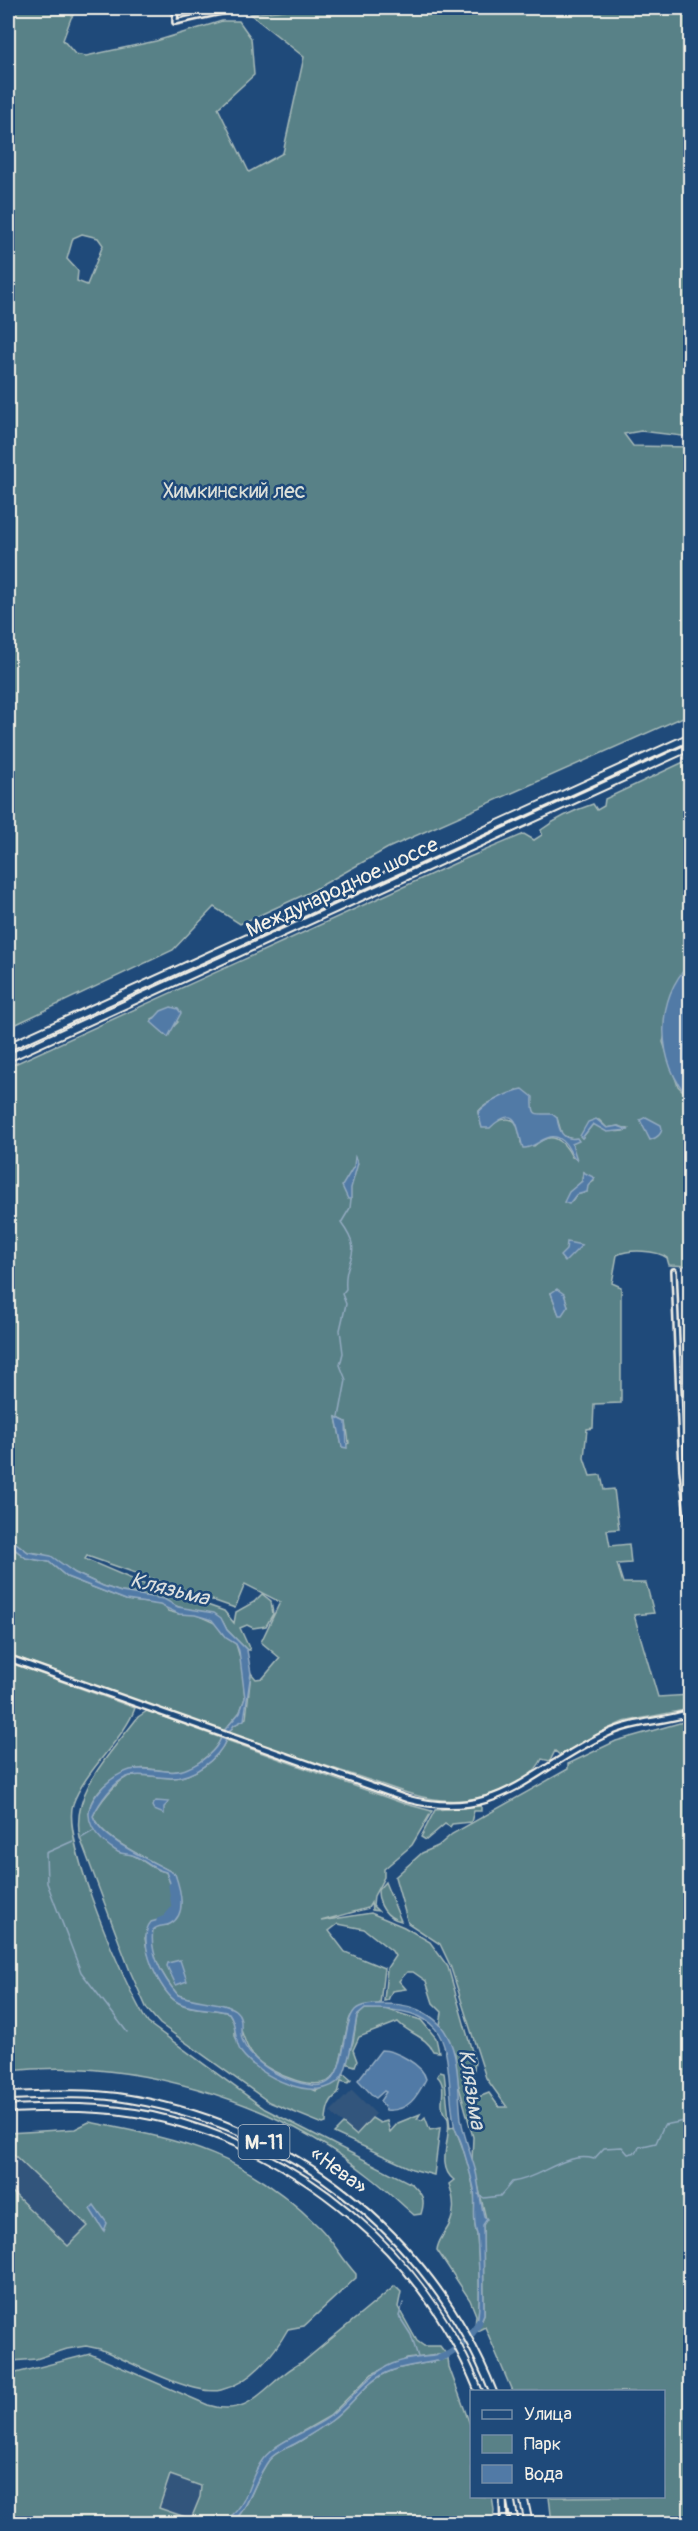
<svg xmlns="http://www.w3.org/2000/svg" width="698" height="2531" font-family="Pangolin,sans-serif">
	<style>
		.built { fill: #33557c }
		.green { fill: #598187; stroke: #a6b9b8; stroke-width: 1.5; fill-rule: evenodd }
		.water { fill: #517aa6; stroke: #92aac0; stroke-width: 1.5 }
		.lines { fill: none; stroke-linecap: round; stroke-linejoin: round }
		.stream { stroke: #92aac0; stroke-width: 1.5 }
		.river { stroke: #517aa6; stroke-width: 7 }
		.street-casing { stroke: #f4f1e8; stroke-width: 8 }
		.secondary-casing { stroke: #f4f1e8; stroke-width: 9 }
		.primary-casing { stroke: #f4f1e8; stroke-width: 10 }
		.highway-casing { stroke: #f4f1e8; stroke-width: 10 }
		.street { stroke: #1f4a7a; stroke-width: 3 }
		.secondary { stroke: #1f4a7a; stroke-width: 4.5 }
		.primary { stroke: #1f4a7a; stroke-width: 5 }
		.highway { stroke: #1f4a7a; stroke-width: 6 }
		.labels { text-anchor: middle; stroke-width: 5; stroke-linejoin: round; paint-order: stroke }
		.shield { fill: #1f4a7a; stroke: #b4bfc7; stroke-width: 1.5 }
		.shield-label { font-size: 20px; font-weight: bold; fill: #f4f1e8 }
		.park-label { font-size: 21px; fill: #dde0d9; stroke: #1f4a7a }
		.street-label { font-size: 21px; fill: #f4f1e8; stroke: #1f4a7a }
		.water-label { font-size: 22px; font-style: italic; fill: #dcdfde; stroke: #1f4a7a }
	</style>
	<rect width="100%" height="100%" fill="#1f4a7a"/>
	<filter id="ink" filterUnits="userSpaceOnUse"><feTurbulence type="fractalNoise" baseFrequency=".0167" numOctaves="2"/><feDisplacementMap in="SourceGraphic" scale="12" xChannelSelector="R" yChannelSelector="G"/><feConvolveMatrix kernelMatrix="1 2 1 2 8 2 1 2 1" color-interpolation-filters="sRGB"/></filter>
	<g filter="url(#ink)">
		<g class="built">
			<polygon points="352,2090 376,2114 356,2136 330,2112"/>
			<polygon points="9,2148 88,2226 67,2247 8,2188"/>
			<polygon points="170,2475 201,2486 200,2497 191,2520 159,2508"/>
		</g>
		<g class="green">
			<path d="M8,8h70l-7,10 -8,22 12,14 11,2 70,-15 66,-20h17l12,17 3,37 -36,33 31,64 34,-19 21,-96 -54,-43 52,-6h388v429l-49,-6 -17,3 9,12 57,1v267l-302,134 -80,45 -68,31 -26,-17 -41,43 -165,78zM82,234l16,4 5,7 -16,40 -10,-4 1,-10 -11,-12 6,-21z"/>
			<path d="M690,759v205l-6,6 -21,72 15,44 12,12v168l-21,-1 -2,-7c-10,-8 -38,-9 -50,-3l-5,28 9,4v116l-27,1 -1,24 -6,1 -3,29 6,18 11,-1 3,15 10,-1 5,40 -12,1 3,16 19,-2 2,19 -14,1 6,19h23l8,30 -20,2 24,82 32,-2v14l-67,13 -22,10 -40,24 -6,-5 -5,10 -8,-2c-15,30 -68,44 -100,41 -27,-2 -54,-14 -79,-22 -45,-15 -90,-29 -135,-44l6,-9 12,-7 5,-45 5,6 7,-1 17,-20 -19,-16 19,-40 -35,-18 -10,24 -148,-52 -2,3 70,30 16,3 53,19 10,12 2,-11 18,-10 8,-8 9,7 2,13 -7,12 -13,2 -6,-3 -7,3 10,22h-3l-20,-20 -4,-8 -82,-28 -20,-2 -18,-6 -28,-13 -32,-19 -15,-2 -20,-15v-470l452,-206 64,-27 10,6 8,-5 -1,-5c16,-12 34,-20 52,-26l4,6 7,-4 1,-7zM159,1015l19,7 -13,13 -13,-16zM517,1090l19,24 21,4 5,17 10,4v10l4,9 -4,-1c-9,-18 -21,-27 -38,-11l-13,-3c0,-33 -18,-25 -39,-16l-4,-15c11,-13 26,-13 39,-22zM593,1120h6l8,8 11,-2 10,3c-14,7 -23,-3 -35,-5l-11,14zM583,1172l11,9 -7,5v6l-11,3 -5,7h-6l17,-21zM551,1293l13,2 4,11 -10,6zM336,1417l10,5 3,21 -7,3z"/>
			<polygon points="8,1544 26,1558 49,1562 67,1577 126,1600 163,1605 168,1611 179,1614 195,1614 217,1624 223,1634 236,1644 242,1664 245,1698 240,1712 223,1732 8,1654"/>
			<path d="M8,1662l127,46c-10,30 -51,63 -62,96 -12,35 53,186 75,219l117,86 147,75c10,10 14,15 9,30l-7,1c-15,-13 -29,-27 -45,-39 -98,-78 -238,-119 -361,-105z"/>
			<path d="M147,1711l74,27c-5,13 -21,25 -33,31 -19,8 -40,-6 -59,2 -31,13 -56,40 -26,68 4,4 9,10 14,12 5,3 12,2 18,5 13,7 16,13 31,16 6,15 13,31 3,45l-11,3 -13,18c2,18 16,56 34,65 15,8 35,4 50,10l6,10v13l17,28 64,27 25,-13 3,-4 7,6 -3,3 -7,-2 -3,13c-10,6 -12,19 -12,29l-3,1 -54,-22 -109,-78 -13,-15 -17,-38 -50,-133c-10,-47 32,-86 58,-121z"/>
			<path d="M690,1720v803h-138l-3,-26 115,-1v-104l-152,-1 -27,-64 -8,4 7,-17 -1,-93 3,-2 -14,-59 1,-23 -15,-54 -3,-29 -15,-29 2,-13 -9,-9 -7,-22 -13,-9h-6l-8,9 7,8 -14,2 -4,9 -4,1 3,-33 8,-12 -3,-5 -28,-22 -26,-5 -9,7 16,21 39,16 -4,36c-10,1 -22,2 -29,12 -6,9 -7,43 -15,57 -13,25 -67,0 -81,-15 -8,-9 -10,-17 -14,-28 -2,-8 -9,-17 -14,-24l-27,-4 -22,-7c-15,-18 -29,-42 -26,-65l7,-5h9l13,-23 -6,-28c-24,-14 -73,-34 -82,-58 5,-11 23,-36 37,-40 14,-3 28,2 41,2 22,0 47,-19 55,-38l176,63 30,8 -20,34 -28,24v8l-10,19 -1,10 5,5 -6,-1 -1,-7 -3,5 -47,13 50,-8 33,14 26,15 18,25 27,95 -3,19 4,17 13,-5 10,14h8l-21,-29 -36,-113 -10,-21 -32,-21 -13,-46 27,-24 16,-7 14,-12 116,-65v-5l48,-23z"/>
			<polygon points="481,1806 481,1811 474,1811 471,1822 452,1824 450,1827 445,1824 426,1840 421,1837 435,1810"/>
			<path d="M385,1882l16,39c-15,-3 -23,-16 -23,-31z"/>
			<path d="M382,2008l39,12 15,18 3,14 -6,-1c-7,-15 -24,-17 -35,-29l-39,15 -6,13 4,11 -2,5 -10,-3 8,-21 4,-26 8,-7z"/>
			<path d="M440,2071l4,1 6,56 4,-2c10,23 19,50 21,75 2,12 -3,22 2,33 1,18 6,81 -2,93l1,-12 -6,-15 -33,-50c1,-8 4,-11 8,-18 11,-16 10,-31 4,-48l5,-4c-19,-14 -2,-43 -6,-61 -1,-3 -4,-5 -5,-8 -4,-10 5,-25 -6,-35z"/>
			<polygon points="420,2114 417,2119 422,2120 425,2117 430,2130 440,2128 434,2175 412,2169 334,2133 343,2124 356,2135 372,2118 380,2123 387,2121 390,2132 398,2123"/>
			<path d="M89,2122c98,19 157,33 230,105 14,14 23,32 37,47v4l-52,48 -16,3c-14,25 -37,54 -67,61 -26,7 -95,-30 -121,-41l-14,-3 -19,3 -31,10 -23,2 -5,3v-176l60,58 20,-20 -80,-77v-16l67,-4z"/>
			<path d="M395,2286l6,6 -3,15 19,34 7,5h16l6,8 -39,5 -35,15 -42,42 -53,30 -15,16 -20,45 -20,17 -214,-1v-148l82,-21 118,51c46,15 59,-27 96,-44zM170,2475l31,11 -1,11 -9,22 -32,-11z"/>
			<path d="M448,2358l1,9 22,60 1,69 20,1 2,13 -1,13 -261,1c19,-19 22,-44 37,-64 8,-10 20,-12 31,-19 10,-6 21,-13 31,-20 20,-14 33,-38 55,-48 21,-10 41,-8 62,-15z"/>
		</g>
		<g class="water">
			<path d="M690,964v134c-34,-33 -36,-101 0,-134z"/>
			<polygon points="171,1007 178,1009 181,1013 168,1037 151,1022 161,1011"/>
			<path d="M523,1089l10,8c-1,22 3,16 19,17l5,4c2,12 5,23 20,20l2,3 -7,3 5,16c-7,-5 -8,-14 -14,-19 -15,-13 -26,8 -40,7 -6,-19 -5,-47 -33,-20h-8l-4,-15c6,-10 34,-22 45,-24z"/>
			<path d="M646,1117l15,8c3,8 -4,13 -11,15l-10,-20z"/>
			<polygon points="596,1119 607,1128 618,1126 629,1130 607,1132 593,1124 582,1138 580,1136 588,1122"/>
			<polygon points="355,1157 358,1163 351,1188 351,1199 348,1199 342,1186 354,1166"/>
			<polygon points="583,1172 595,1178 588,1186 587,1192 576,1195 569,1204 564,1202 569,1192 582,1181"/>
			<polygon points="567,1242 582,1245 565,1262 560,1256 566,1250"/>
			<polygon points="557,1289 564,1294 568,1306 562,1315 559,1315 551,1293"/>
			<polygon points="336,1417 346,1422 347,1448 342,1447"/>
			<polygon points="8,1537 28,1552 51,1556 75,1573 103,1586 121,1592 164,1599 178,1607 214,1613 221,1618 227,1630 247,1650 251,1673 244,1720 234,1725 228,1734 223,1732 240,1712 245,1698 239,1651 236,1644 226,1638 212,1620 195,1615 179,1614 160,1605 126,1600 67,1577 49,1562 26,1558 8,1544"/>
			<path d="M221,1738l5,2c-8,19 -33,38 -55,38 -13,0 -27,-5 -41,-2 -16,4 -31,27 -37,40 9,25 58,44 82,58 5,14 13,41 -5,50 -6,3 -11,0 -17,6 -4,23 10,48 25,65 16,7 45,6 57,15 10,8 4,19 7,29 8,25 45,43 69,46 40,6 28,-58 44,-75 6,-6 18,-6 26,-6 12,0 24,0 35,5 13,5 25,14 31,26 13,22 11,59 14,84 3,18 10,35 15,53 3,14 4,29 8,44l3,3 -4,6 1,89 -7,17 -2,-4c8,-12 3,-75 2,-93 -5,-13 -1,-30 -3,-45 -3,-14 -8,-30 -12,-44 -2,-7 -7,-14 -8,-21 -11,-72 7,-117 -89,-115l-8,7c-2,11 -9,54 -16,62 -23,28 -83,-2 -100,-26 -8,-12 -3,-27 -12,-39 -15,-6 -34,-2 -50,-10 -19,-9 -44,-63 -28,-81l18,-5c10,-14 3,-29 -3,-45 -16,-4 -17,-9 -31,-16 -6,-3 -11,-1 -17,-4 -22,-13 -40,-35 -21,-58 8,-11 20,-20 33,-24 20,-5 39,7 58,-2 13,-5 28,-17 33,-30z"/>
			<polygon points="156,1801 169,1802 164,1807 164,1814 154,1810 152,1806"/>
			<polygon points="180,1960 187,1981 176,1985 167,1966 168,1963"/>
			<path d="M381,2050c14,0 42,15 45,29 -9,18 -18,33 -40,31l-6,-9 6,-9 -2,-1 -8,7 -3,-2 -15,-16z"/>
			<polygon points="94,2205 107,2223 104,2231 90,2209"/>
			<path d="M446,2354l2,4c-21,7 -41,5 -62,15 -22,10 -35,34 -55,48 -10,7 -21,14 -31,20 -11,7 -23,9 -31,19 -15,20 -18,45 -37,63h-10c29,-18 23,-40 41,-64 16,-20 46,-27 66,-42 23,-17 37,-42 63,-53 20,-8 35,-6 54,-10z"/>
		</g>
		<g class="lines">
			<g class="stream">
				<path d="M339,1417l7,-37 -6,-15 3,-12 -3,-23 6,-26 -4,-10 4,-5c-3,-34 20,-32 -5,-66l9,-15 1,-9"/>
				<polyline points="81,1838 93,1831"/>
				<polyline points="73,1841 46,1853 47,1883 81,1972 127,2032"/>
				<path d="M478,2194l6,4 16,-2 12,-14c28,-3 53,-31 82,-23l10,-11 18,-1 6,7 9,-2 2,-5 17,-4 8,-18 26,-5"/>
				<polyline points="403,2303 399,2316 411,2335 418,2357"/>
			</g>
			<g class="river">
				<polyline points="160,1921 166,1919 175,1908 172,1886"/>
				<path d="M440,2358c15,-5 32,-21 39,-36"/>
			</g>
			<g class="street-casing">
				<g id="street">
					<polyline points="176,8 175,22 239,8"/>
					<polyline points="674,1271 682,1469 690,1541"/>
				</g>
			</g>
			<g class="secondary-casing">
				<path id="secondary" d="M8,1658l399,141c92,24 123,-30 199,-65 27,-13 56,-12 84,-21"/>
			</g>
			<g class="primary-casing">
				<polyline id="primary" points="503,2496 504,2524"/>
			</g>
			<g class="highway-casing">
				<g id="highway">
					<polyline points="8,1047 690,737"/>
					<polyline points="8,1058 690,747"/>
					<path d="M8,2096c36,-1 72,-4 109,1 169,24 313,135 376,295"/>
					<path d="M8,2109c48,-2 96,-3 144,7 146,31 272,137 327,276"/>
					<polyline points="510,2496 515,2524"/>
					<polyline points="523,2496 529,2524"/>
				</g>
			</g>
			<use href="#street" class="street"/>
			<use href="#secondary" class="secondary"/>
			<use href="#primary" class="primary"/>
			<use href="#highway" class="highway"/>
		</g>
	</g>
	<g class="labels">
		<rect class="shield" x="238.5" y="2125" width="51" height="34" rx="4.5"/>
		<g class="shield-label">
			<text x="264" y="2149">М-11</text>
		</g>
		<g class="park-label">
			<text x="234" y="498">Химкинский лес</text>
		</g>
		<g class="street-label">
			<text transform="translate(342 887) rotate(-25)" y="7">Международное шоссе</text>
			<text transform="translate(339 2170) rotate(36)" y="7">«Нева»</text>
		</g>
		<g class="water-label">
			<text transform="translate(170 1588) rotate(14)" y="8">Клязьма</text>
			<text transform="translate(473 2089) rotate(81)" y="8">Клязьма</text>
		</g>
	</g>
	<rect width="698" height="2531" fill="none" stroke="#1f4a7a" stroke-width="30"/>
	<rect x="15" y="15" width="668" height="2501" fill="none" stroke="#f4f1e8" stroke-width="2" filter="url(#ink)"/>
	<rect x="470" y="2390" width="195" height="108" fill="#1f4a7a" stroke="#748da6" stroke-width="1.5"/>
	<rect x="482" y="2410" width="30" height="9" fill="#1f4a7a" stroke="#748da6" stroke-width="1.5"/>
	<text x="524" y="2420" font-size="18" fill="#f4f1e8">Улица</text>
	<rect x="482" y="2435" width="30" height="18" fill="#598187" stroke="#748da6" stroke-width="1.5"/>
	<text x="524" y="2450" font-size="18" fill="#f4f1e8">Парк</text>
	<rect x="482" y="2465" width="30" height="18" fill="#517aa6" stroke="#748da6" stroke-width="1.5"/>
	<text x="524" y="2480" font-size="18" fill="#f4f1e8">Вода</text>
</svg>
